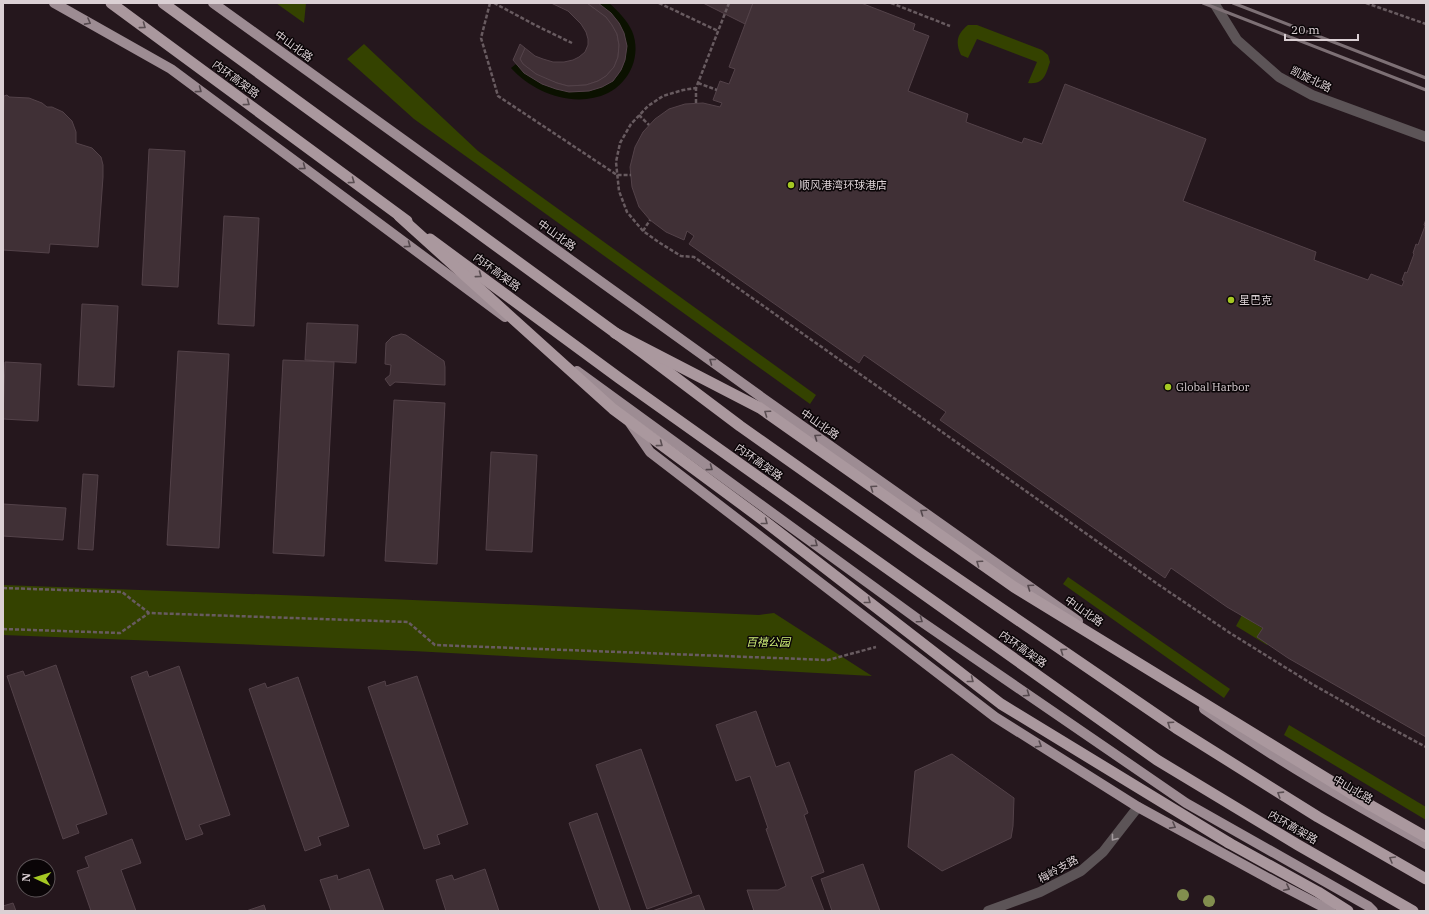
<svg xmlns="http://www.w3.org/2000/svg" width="1429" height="914" font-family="'IBM Plex Serif','Noto Sans SC',serif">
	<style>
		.green { fill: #344200 }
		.water { fill: #0b1100 }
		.building { fill: #403036; stroke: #534249 }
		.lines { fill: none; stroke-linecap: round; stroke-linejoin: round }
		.path { stroke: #685b60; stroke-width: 2.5; stroke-dasharray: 4 2; stroke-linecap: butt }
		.tertiary { stroke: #5c5457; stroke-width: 10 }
		.primary { stroke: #9d8c93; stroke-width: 10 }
		.trunk { stroke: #aa989e; stroke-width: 11 }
		.rail { stroke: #7d7075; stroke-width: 3 }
		.trunk-bridge { stroke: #aa989e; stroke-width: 11 }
		.tree { fill: #828e4e }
		.oneway { stroke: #54484d }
		.oneway2 { stroke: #5a4e52 }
		.oneway3 { stroke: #a2989c }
		.poi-dot { fill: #a5c823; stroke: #0a0507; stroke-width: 1.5 }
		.labels { text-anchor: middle; stroke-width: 3; stroke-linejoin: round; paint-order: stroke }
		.street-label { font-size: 11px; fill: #dbd0d4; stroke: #0a0507 }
		.poi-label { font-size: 11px; fill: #dbd0d4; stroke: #0a0507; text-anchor: start }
		.park-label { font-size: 11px; font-style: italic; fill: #cfef76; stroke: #0a0507 }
	</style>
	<rect width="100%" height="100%" fill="#25171d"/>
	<g class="green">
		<polygon points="276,3 306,3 304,23"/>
		<path d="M968,25h9l65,25 6,5 2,7c-4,12 -6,23 -22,21l9,-21 -60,-23 -9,19 -7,-3c-6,-13 -4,-21 7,-30z"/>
		<polygon points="364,44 478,151 816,395 810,404 414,119 347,59"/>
		<polygon points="1068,577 1230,689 1224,698 1063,584"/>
		<polygon points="3,585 390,599 759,615 774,613 872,676 413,651 3,635"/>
		<polygon points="1242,615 1268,632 1271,638 1267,645 1236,626"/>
		<polygon points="1289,725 1426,807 1426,820 1284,735"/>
	</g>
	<path class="water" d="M598,3h11c9,8 18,17 23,28 10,24 -2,51 -24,62 -33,16 -75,0 -97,-25l5,-4c8,8 16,15 27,20 30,14 79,11 83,-30 1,-11 -1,-21 -6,-30 -6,-9 -14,-15 -22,-21z"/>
	<g class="building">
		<polygon points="551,3 587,3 606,17 612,25 617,34 619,45 618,57 614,67 606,76 598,81 586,85 568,86 557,83 545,79 536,74 523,64 520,59 525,48 535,56 543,59 553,62 564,62 573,60 579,57 585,52 588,45 588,39 586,32 581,24 568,11"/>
		<polygon points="587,3 598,3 602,6 611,13 619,23 624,33 627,46 625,60 621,70 613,81 602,87 589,91 569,92 556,89 542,84 524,73 513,60 520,44 525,48 520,59 523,64 536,74 557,83 568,86 586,85 598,81 606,76 614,67 618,57 619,45 617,34 612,25 606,17"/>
		<polygon points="703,3 753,3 745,24"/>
		<polygon points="753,3 861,3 915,24 913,30 929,36 908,91 968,114 966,122 1022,143 1024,138 1042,144 1065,84 1206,139 1183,201 1316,252 1314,260 1368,280 1371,274 1402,286 1404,281 1402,280 1405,272 1407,273 1414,254 1413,253 1416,244 1418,245 1425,226 1424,225 1426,219 1426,737 1288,658 1257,637 1263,628 1227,607 1171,568 1165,578 940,420 946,412 864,355 859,363 689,244 694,236 687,231 684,240 666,232 650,220 639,207 632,187 630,167 635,147 643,132 655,119 669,109 685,104 703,103 720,107 722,103 713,100 720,81 729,84 735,69 729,67"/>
		<polygon points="7,95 9,97 29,98 42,103 47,107 52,107 63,112 72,121 76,132 76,143 92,148 101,157 103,165 103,177 98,247 50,244 49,253 3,250 3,134 4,96"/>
		<polygon points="149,149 185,151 178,287 142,285"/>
		<polygon points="224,216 259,218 254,326 218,324"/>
		<polygon points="82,304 118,306 114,387 78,385"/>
		<polygon points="307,323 358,325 356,363 305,360"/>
		<polygon points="401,334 406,335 444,361 445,367 445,385 395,382 390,386 385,379 390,375 391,365 385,364 386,343 392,337"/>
		<polygon points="178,351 229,354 219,548 167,545"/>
		<polygon points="283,360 334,362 324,556 273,553"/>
		<polygon points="5,362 41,364 38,421 3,419"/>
		<polygon points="394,400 445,403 437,564 385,561"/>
		<polygon points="491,452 537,455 532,552 486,550"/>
		<polygon points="83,474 98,475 93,550 78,549"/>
		<polygon points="3,504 66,508 63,540 3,536"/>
		<polygon points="56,665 107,814 76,825 79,833 63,839 7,676 23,671 25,676"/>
		<polygon points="179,666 230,815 199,825 203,834 186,840 131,677 147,671 149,677"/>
		<polygon points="417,676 468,824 437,835 440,844 424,849 368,687 385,681 386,686"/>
		<polygon points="298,677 349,826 318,837 321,845 305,851 249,689 265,683 267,688"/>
		<polygon points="756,711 776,767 789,762 808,813 804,815 824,872 811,877 824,911 754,911 747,890 778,890 786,886 766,829 768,828 750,776 736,781 716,725"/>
		<polygon points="641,749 692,893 647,909 596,765"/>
		<polygon points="952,754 1014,798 1013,826 1011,838 942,871 908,847 915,771"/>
		<polygon points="597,813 631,911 600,911 569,823"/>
		<polygon points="132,839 141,863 121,870 136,911 91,911 77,871 89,867 85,857"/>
		<polygon points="863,864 880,911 832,911 821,879"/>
		<polygon points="369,869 384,911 331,911 320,880 337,875 338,880"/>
		<polygon points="485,869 499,911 446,911 436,880 452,875 454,880"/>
		<polygon points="699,895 705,911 652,911"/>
		<polygon points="13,903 16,911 3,911 3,906"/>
		<polygon points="264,905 266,911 246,911"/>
	</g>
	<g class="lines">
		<g class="path">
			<polyline points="490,3 481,38 498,96 617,175 631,175"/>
			<polyline points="494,3 535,25 572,43"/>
			<polyline points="659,3 718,31"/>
			<polyline points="729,3 696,88 683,90 663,96 648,106 631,124 620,143 616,162 619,191 627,212 643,231 660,243 681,256 694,257 1159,585 1230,633 1312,684 1372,718 1426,747"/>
			<polyline points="891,3 950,26"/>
			<polyline points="1366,3 1426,24"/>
			<polyline points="698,83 717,90"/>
			<polyline points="696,103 696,88"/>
			<polyline points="639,115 649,125"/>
			<polyline points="643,231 650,220"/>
			<polyline points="3,588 122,592 149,613 408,622 435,645 828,660 876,647"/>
			<polyline points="3,629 120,633 149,613"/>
		</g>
		<g class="tertiary">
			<polyline points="1214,3 1237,40 1279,77 1312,95 1426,137"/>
			<polyline points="988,911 1040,892 1081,871 1103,852 1138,807"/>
		</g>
		<g class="primary">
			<polyline points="54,3 171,69 505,317"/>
			<polyline points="213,3 764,399 1078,621"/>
			<polyline points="577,371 919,620 1186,803 1368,906 1373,911"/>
			<polyline points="630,423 650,452 995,717 1138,807 1275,882 1331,911"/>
			<path d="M1204,709c71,50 146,93 222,135"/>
		</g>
		<g class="trunk">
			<polyline points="111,3 407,221"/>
			<polyline points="163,3 643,353 740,426 920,553 1176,728 1318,817 1426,879"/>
			<polyline points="430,239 619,378 1157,760 1298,845 1413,911"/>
			<polyline points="1370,805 1426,837"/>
			<polyline points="1229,843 1318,892 1348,911"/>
		</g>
		<g class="rail">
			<polyline points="1203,3 1426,90"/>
			<polyline points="1233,3 1426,78"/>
		</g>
		<g class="trunk-bridge">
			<polyline points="399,216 613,409 759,517 1001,704 1229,843"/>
			<polyline points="615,333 760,408 1014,587 1370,805"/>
		</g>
	</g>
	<g class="tree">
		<circle cx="1183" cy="895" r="6"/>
		<circle cx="1209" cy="901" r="6"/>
	</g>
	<defs><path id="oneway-chevron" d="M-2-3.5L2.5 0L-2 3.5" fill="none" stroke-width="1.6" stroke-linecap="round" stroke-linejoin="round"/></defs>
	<g class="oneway">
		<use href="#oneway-chevron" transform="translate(88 22) rotate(29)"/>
		<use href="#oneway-chevron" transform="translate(199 90) rotate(37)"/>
		<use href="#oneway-chevron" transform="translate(303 167) rotate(37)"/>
		<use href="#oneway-chevron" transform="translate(408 245) rotate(37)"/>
		<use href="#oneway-chevron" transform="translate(712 361) rotate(-144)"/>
		<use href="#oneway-chevron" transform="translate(817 437) rotate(-145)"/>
		<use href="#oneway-chevron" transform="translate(710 468) rotate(36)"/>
		<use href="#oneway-chevron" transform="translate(923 512) rotate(-145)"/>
		<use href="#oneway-chevron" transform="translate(815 544) rotate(36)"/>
		<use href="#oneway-chevron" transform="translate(1030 587) rotate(-145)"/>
		<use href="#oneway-chevron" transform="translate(920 620) rotate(35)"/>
		<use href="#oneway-chevron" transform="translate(1027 694) rotate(34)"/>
		<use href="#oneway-chevron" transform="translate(1039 745) rotate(32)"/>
		<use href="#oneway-chevron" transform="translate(1173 826) rotate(29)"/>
		<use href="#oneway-chevron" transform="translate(1287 888) rotate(27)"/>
	</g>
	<g class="oneway2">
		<use href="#oneway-chevron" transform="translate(143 26) rotate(36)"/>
		<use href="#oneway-chevron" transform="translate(247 103) rotate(36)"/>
		<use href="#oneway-chevron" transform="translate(352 181) rotate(36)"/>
		<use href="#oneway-chevron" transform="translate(479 275) rotate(36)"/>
		<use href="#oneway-chevron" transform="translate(767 413) rotate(-145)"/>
		<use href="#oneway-chevron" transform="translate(660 444) rotate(37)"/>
		<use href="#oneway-chevron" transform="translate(873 488) rotate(-145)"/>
		<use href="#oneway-chevron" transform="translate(765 522) rotate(38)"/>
		<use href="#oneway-chevron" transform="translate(979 563) rotate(-145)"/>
		<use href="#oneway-chevron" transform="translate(868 601) rotate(38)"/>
		<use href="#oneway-chevron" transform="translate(1063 651) rotate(-146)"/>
		<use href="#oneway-chevron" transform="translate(971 680) rotate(38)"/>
		<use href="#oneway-chevron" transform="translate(1170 724) rotate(-146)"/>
		<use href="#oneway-chevron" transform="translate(1280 794) rotate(-148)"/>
		<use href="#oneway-chevron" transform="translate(1392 859) rotate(-150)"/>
	</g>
	<use class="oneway3" href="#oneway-chevron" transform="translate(1114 838) rotate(128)"/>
	<g class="poi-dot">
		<circle cx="791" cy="185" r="4"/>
		<circle cx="1231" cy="300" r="4"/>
		<circle cx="1168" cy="387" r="4"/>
	</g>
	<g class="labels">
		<g class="street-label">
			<text transform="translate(294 46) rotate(36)" y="4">中山北路</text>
			<text transform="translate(236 79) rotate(36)" y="4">内环高架路</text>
			<text transform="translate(1311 79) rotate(26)" y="4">凯旋北路</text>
			<text transform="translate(557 235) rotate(36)" y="4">中山北路</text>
			<text transform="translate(497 272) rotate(36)" y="4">内环高架路</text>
			<text transform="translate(820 424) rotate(35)" y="4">中山北路</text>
			<text transform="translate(759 462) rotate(35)" y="4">内环高架路</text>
			<text transform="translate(1084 611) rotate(35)" y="4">中山北路</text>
			<text transform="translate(1023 649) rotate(35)" y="4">内环高架路</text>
			<text transform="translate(1353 789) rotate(30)" y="4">中山北路</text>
			<text transform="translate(1293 827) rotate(30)" y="4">内环高架路</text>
			<text transform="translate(1058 869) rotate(-29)" y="4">梅岭支路</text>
		</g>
		<g class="poi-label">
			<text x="799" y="189">顺风港湾环球港店</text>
			<text x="1239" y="304">星巴克</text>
			<text x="1176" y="391">Global Harbor</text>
		</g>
		<g class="park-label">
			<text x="768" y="646">百禧公园</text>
		</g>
	</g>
	<rect width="1429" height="914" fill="none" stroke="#dbd0d4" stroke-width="8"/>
	<g transform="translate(36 878) rotate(274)"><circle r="19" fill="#0a0507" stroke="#5e5659"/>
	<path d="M0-3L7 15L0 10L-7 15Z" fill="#a5c823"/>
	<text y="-6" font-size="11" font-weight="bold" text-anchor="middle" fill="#dbd0d4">N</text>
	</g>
	<path d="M1285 34v6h73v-6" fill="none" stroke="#dbd0d4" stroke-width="2"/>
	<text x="1291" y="34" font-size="12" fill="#dbd0d4" stroke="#0a0507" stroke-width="3" paint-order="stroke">20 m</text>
</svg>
